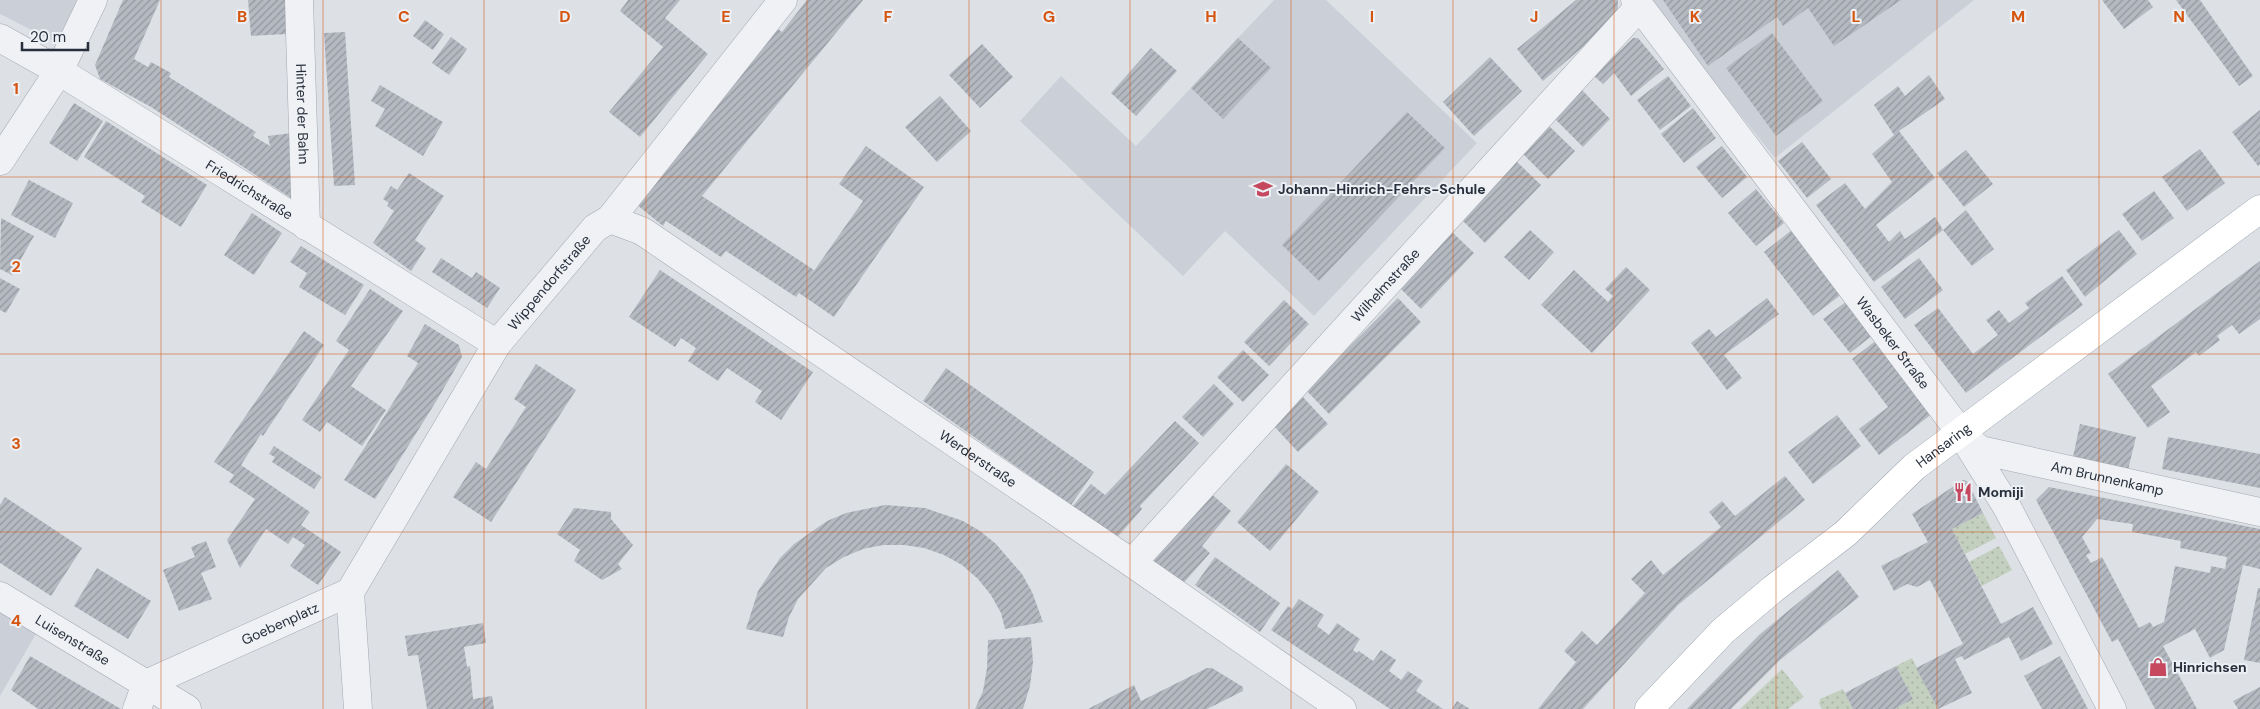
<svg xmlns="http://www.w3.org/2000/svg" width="2260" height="709" font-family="'DM Sans',sans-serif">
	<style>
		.built { fill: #cbd0d8 }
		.grass { fill: url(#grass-dots) }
		.building { fill: url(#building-hatch); fill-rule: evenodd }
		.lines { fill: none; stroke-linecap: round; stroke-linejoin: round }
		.minor-casing { stroke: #a3a8b0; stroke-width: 29 }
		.major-casing { stroke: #9da6b1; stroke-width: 29 }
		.minor { stroke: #eff1f5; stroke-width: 28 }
		.major { stroke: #fff; stroke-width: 28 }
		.grid { fill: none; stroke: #d55511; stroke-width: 1; stroke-opacity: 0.55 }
		.labels { text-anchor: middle; stroke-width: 4; stroke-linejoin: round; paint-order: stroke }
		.street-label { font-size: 14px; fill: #272f3c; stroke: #ecf0f4 }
		.poi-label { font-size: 14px; font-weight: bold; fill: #272f3c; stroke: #ecf0f4; text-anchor: start }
		.grid-label { font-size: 16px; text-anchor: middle; font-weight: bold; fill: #d55511; stroke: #ecf0f4; stroke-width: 4; stroke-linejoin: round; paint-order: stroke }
	</style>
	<defs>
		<pattern id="grass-dots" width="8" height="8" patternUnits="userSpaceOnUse" patternTransform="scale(1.25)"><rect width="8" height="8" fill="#c3cfbf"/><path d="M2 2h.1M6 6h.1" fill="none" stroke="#a8b2a5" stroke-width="1.8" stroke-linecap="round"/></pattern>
		<pattern id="building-hatch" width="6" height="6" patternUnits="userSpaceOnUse" patternTransform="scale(1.25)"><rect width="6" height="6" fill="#b5bac2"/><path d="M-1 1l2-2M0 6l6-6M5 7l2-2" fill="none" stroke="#93989f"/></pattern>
	</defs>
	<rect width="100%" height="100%" fill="#dde1e6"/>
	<g class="built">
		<polygon points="0,0 93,0 69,49 0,14"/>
		<polygon points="1274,0 1326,0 1477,143 1314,316 1225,231 1183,276 1020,121 1061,76 1136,146"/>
		<polygon points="1648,0 1974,0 1775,158"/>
		<polygon points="0,612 36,634 0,696"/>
	</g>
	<g class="grass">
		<polygon points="1983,513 1996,538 1965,554 1952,529"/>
		<polygon points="1999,546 2012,570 1982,586 1969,562"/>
		<polygon points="1912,658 1938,709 1895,709 1913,699 1896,666"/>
		<polygon points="1782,669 1804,697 1788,709 1740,709"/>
		<polygon points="1843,689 1853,709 1822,709 1819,704 1820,699"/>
	</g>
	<g class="building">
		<polygon points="123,0 160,0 134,59 148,67 151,62 171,73 169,77 256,132 253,136 270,146 268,136 292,133 295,182 291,198 151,107 100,79 95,65"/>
		<polygon points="248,0 285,0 287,34 251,36"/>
		<polygon points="628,0 680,0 665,18 708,54 640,137 609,112 663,47 620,11"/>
		<polygon points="807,0 863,0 702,196 814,270 802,288 863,201 839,184 866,146 924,187 834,317 799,293 796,297 726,251 721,257 666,221 663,226 636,204 778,29 782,32"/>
		<polygon points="1576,0 1618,0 1617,18 1543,81 1517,49"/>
		<polygon points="1663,0 1901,0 1834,46 1808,8 1783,26 1777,17 1708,66"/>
		<polygon points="2102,0 2148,0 2153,7 2124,29"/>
		<polygon points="2176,0 2200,0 2253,76 2239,86"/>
		<polygon points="425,20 444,34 433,50 413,36"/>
		<polygon points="345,32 355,185 334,186 324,33"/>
		<polygon points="1772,33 1823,101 1776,136 1726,68"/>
		<polygon points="451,37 467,49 449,75 432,63"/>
		<polygon points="1238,38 1271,68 1223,119 1191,88"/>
		<polygon points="1633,38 1638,38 1664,69 1631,96 1614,73 1603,84 1594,76"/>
		<polygon points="982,44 1013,77 980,108 949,75"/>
		<polygon points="1151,48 1177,71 1136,116 1111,93"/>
		<polygon points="1490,57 1522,91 1474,136 1443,102"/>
		<polygon points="1929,75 1945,99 1899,131 1935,178 1876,225 1889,242 1900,231 1905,239 1935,217 1943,230 1966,210 1994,249 1972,266 1943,230 1874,282 1816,205 1845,183 1865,209 1892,182 1872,154 1894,135 1874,105 1898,86 1905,96"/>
		<polygon points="1668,76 1691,106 1660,130 1637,100"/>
		<polygon points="380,85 443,122 423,156 375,126 385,109 371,101"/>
		<polygon points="1581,89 1610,119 1583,147 1554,118"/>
		<polygon points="940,96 971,131 937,162 905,127"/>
		<polygon points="74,103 103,121 77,161 49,143"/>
		<polygon points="1693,108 1716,138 1684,163 1661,134"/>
		<polygon points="2260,110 2260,164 2258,166 2232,132"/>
		<polygon points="1407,112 1445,148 1319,281 1282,245"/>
		<polygon points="106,121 207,185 181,227 141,202 145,196 84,157"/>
		<polygon points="1549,126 1575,151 1548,179 1522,153"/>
		<polygon points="1802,142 1831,179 1807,198 1778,161"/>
		<polygon points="1722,146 1747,177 1722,198 1696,167"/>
		<polygon points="2200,149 2225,183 2187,211 2162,177"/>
		<polygon points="1966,150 1993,184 1964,207 1937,173"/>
		<polygon points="1516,161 1541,185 1485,243 1461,219"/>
		<polygon points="409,173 444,196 415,240 426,248 411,271 373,243 394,211 387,206 389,203 383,199 391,186 397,190"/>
		<polygon points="29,180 73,203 55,238 11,215"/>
		<polygon points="1756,189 1784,223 1756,246 1728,213"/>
		<polygon points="2154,191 2174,218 2142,241 2122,214"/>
		<polygon points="252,213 282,233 254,275 224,255"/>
		<polygon points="1,218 34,236 12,275 0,269"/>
		<polygon points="1793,229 1842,294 1813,316 1764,252"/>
		<polygon points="1530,230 1554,252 1529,280 1504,257"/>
		<polygon points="2119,230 2137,254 2085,297 2066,270"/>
		<polygon points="1452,232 1474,253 1421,309 1400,288"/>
		<polygon points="301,246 364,285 345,315 299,287 307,273 290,262"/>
		<polygon points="441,258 472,278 476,272 500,288 487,308 432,272"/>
		<polygon points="1919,258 1943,290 1905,319 1881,287"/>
		<polygon points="2260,261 2260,319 2239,334 2232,325 2217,336 2220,340 2199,356 2196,352 2151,386 2170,412 2148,428 2108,374"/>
		<polygon points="1626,267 1650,290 1592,353 1541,305 1574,270 1608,302 1613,296 1605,289"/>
		<polygon points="660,270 813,372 781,420 755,402 762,391 727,368 718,381 688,361 696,348 681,338 675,347 629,317"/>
		<polygon points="2062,276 2083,305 1966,393 1914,325 1938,308 1973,354 1998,335 1986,320 1999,310 2009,323 2029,308 2025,303"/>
		<polygon points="0,278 20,289 6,313 0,310"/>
		<polygon points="370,289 403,311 351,386 386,410 362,446 327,422 320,432 302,420 349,350 336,341"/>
		<polygon points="1398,298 1421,322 1329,414 1306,390"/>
		<polygon points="1767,298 1779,314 1724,355 1742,378 1727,390 1691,343 1709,329 1716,337"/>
		<polygon points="1284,300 1309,324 1269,366 1244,342"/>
		<polygon points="1847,301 1873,335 1850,353 1823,319"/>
		<polygon points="425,324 459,345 462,357 437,400 375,499 344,480 418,363 407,356"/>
		<polygon points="304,331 324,345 263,436 261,434 241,465 310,512 301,525 341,552 318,585 290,566 305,545 293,537 288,544 266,529 240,568 227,540 255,499 229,482 234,475 214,462"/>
		<polygon points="1878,339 1933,413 1879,455 1859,429 1888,407 1852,359"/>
		<polygon points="1243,350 1269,375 1243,402 1217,377"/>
		<polygon points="536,364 576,390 491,522 453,497 476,462 486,469 526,407 514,399"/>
		<polygon points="946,368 1094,472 1071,505 923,401"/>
		<polygon points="1214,384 1234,404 1203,437 1182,417"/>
		<polygon points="1301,395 1328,424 1298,452 1271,423"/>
		<polygon points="1837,415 1861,446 1813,484 1788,452"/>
		<polygon points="1175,421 1199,443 1140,506 1142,509 1114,541 1072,507 1091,484 1105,495"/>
		<polygon points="2080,424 2136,437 2128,470 2073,457"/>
		<polygon points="2168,437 2260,454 2260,488 2162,469"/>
		<polygon points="274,446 322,477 314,489 272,462 275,457 269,454"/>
		<polygon points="1286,464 1319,492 1270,551 1237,522"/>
		<polygon points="1785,476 1805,500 1678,605 1583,709 1538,709 1576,662 1564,651 1582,631 1597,645 1645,593 1631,579 1651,560 1663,575 1721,527 1709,512 1722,501 1735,516"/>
		<polygon points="1963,480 1967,481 1983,513 1952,529 2001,624 2033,607 2053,644 2021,661 2009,637 1964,660 1962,656 1955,659 1972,693 1938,709 1916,668 1963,644 1930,580 1917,587 1907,584 1894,591 1881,566 1928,542 1912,514"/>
		<path d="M2049,487l211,42v40l-17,-4 -19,85 -14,8 -15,-29 -32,17 34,63h-42l-37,-70 -6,3 -76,-142zM2097,519l36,5 -1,8 49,9 -1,7 47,9 -2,12 -14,-3 -1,7 -35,-7 -11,56 -11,5 -3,-5 -11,6 -37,-71 -11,6 -5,-8 5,-2 -9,-16z"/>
		<polygon points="1209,492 1231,511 1202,546 1210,553 1181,586 1151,560"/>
		<polygon points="5,497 82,548 51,596 0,563 0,505"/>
		<polygon points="885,505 925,508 963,521 980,531 996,544 1022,574 1032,592 1043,622 1005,629 1001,613 991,595 978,579 962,565 944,555 924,548 904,545 883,545 863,549 844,557 826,568 798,599 789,617 783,637 746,629 758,591 780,558 794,544 827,521 846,513"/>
		<polygon points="574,508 611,512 611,519 633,545 618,564 622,569 602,580 574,561 580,550 557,534"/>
		<polygon points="206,541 216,567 201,573 212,599 179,611 163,570 195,557 191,547"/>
		<polygon points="1215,557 1280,603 1260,632 1195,585"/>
		<polygon points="97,568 151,601 128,639 74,606"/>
		<polygon points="1838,570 1859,597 1780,660 1731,709 1687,709 1759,635"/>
		<polygon points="2258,588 2260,588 2260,663 2244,660"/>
		<polygon points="1299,599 1324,615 1317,626 1329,635 1337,623 1360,639 1353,650 1357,653 1359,651 1373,661 1381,650 1396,660 1389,671 1401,680 1408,671 1423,681 1416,691 1443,709 1390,709 1271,630 1288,606 1292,609"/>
		<polygon points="483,623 486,643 464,647 467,667 470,666 473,699 492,696 494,709 427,709 418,655 408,656 405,636"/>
		<polygon points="1031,637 1033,662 1030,686 1023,709 975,709 983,691 987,668 988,640"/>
		<polygon points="30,656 121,709 38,709 11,690"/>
		<polygon points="2060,656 2087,707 2088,709 2042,709 2024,676"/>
		<polygon points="1896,666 1913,699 1895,709 1853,709 1845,693"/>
		<polygon points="1207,668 1212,668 1243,687 1243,691 1207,709 1088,709 1134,685 1141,701"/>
		<polygon points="2260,687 2260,709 2238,709 2233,701"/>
		<polygon points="1457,701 1470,709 1452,709"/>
	</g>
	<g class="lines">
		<g class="minor-casing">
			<g id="minor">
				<path id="s1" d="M299,0l7,226"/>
				<path id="s2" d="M1635,0l326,433 46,74 105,202"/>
				<path id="s3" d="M0,38l59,33 438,273"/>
				<polyline points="0,161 59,71 93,0"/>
				<path id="s4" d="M610,219l32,12 490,332 210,146"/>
				<path id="s5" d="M1966,438l14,12 280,62"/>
				<path id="s6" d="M1132,563l507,-556"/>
				<path id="s7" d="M350,592l147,-248 98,-116 15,-9 173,-219"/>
				<polyline points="350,592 358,709"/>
				<path id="s8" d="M0,596l146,88 -9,25"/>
				<path id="s9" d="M187,709l-41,-25 204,-92"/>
			</g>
		</g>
		<g class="major-casing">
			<g id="major">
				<path id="s10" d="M1649,709l74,-78 50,-42 73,-56 68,-66 346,-258"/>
			</g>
		</g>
		<use href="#minor" class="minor"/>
		<use href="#major" class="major"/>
	</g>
	<path class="grid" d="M161,0v709M323,0v709M484,0v709M646,0v709M807,0v709M969,0v709M1130,0v709M1291,0v709M1453,0v709M1614,0v709M1776,0v709M1937,0v709M2099,0v709M0,177h2260M0,354h2260M0,532h2260"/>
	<defs>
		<g id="school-bare" transform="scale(1.5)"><path d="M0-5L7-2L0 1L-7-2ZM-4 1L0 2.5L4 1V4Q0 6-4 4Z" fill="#c5485f" stroke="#ecf0f4" stroke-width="2.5" paint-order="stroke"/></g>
		<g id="restaurant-bare" transform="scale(1.5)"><path d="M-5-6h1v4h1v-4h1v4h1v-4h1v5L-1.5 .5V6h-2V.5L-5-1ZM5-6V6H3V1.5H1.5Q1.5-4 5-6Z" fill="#c5485f" stroke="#ecf0f4" stroke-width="2.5" paint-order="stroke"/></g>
		<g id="shop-bare" transform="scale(1.5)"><path d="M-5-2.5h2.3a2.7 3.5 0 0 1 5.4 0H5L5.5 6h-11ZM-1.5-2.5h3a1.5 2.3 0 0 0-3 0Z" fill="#c5485f" stroke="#ecf0f4" stroke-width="2.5" paint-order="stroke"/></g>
	</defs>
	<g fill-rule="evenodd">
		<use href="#school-bare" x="1263" y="189"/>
		<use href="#restaurant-bare" x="1963" y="492"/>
		<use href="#shop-bare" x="2158" y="667"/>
	</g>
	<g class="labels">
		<g class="street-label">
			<text dy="5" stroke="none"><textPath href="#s1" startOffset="114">Hinter der Bahn</textPath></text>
			<text dy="5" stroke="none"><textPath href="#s3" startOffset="292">Friedrichstraße</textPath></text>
			<text dy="5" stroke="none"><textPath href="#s7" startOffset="369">Wippendorfstraße</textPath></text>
			<text dy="5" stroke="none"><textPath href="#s6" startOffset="376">Wilhelmstraße</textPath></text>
			<text dy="5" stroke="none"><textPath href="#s2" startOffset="429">Wasbeker Straße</textPath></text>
			<text dy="5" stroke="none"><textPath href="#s10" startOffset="396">Hansaring</textPath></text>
			<text dy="5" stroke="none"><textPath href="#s4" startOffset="440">Werderstraße</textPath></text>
			<text dy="5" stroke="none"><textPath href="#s5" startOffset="149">Am Brunnenkamp</textPath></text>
			<text dy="5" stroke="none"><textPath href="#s9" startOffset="195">Goebenplatz</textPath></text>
			<text dy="5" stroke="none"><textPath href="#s8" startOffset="85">Luisenstraße</textPath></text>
		</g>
		<g class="poi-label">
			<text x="1278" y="194">Johann-Hinrich-Fehrs-Schule</text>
			<text x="1978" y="497">Momiji</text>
			<text x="2173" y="672">Hinrichsen</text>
		</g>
	</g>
	<g class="grid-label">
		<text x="242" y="22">B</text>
		<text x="404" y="22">C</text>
		<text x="565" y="22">D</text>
		<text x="726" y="22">E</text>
		<text x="888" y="22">F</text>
		<text x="1049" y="22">G</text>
		<text x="1211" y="22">H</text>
		<text x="1372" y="22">I</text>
		<text x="1534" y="22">J</text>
		<text x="1695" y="22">K</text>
		<text x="1856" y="22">L</text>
		<text x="2018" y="22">M</text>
		<text x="2179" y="22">N</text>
		<text x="16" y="94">1</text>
		<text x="16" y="272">2</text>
		<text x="16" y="449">3</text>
		<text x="16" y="626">4</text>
	</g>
	<path d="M22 42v8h66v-8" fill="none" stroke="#272f3c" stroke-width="2.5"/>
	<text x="30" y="42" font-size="15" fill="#272f3c" stroke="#ecf0f4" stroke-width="4" paint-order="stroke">20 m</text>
</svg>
